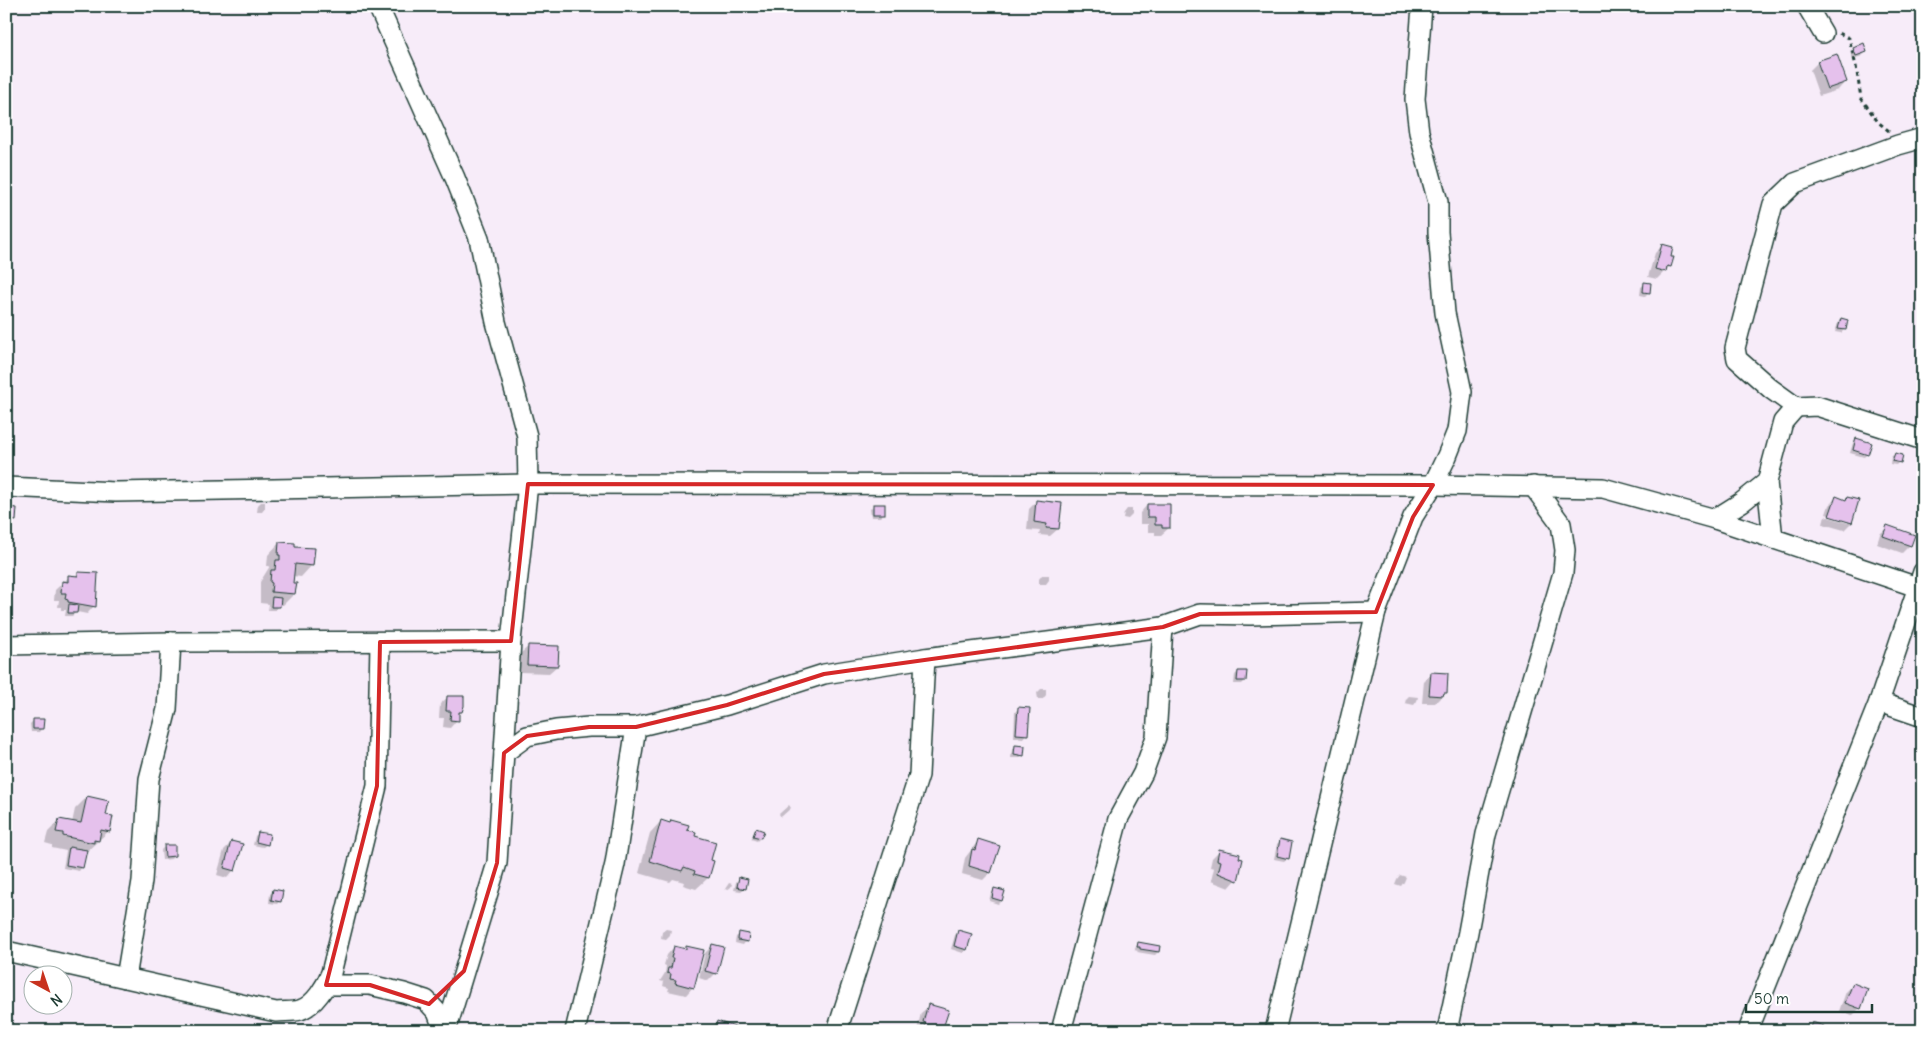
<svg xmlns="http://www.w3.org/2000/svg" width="1929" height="1037" font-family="Delius,sans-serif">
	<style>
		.shadow { fill: #0003 }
		.building { fill: #e5c1ec; stroke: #1f3d34 }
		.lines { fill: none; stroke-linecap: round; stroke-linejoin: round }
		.minor-casing { stroke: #1f3d34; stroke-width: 22 }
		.path { stroke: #1f3d34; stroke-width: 3; stroke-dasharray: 4 4; stroke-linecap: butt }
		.minor { stroke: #fff; stroke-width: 19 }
		.marked { fill: none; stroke: #d62828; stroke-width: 4; stroke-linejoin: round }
	</style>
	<rect width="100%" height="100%" fill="#f7ecf9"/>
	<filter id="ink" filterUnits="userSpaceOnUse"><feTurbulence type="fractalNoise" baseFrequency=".02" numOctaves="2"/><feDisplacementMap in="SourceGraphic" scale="10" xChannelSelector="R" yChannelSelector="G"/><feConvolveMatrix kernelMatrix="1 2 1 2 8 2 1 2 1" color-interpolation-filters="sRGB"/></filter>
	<g filter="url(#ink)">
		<g class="shadow">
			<polygon points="1854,49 1866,52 1862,56 1853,59 1850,52"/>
			<polygon points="1818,62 1845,82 1838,90 1819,96 1810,70"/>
			<polygon points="1663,245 1670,266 1657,279 1648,277 1655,253"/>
			<polygon points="1645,284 1648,293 1645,296 1640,295 1641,287"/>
			<polygon points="1841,319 1844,330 1841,333 1835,332 1838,323"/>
			<polygon points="1856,439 1867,454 1864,457 1850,453 1853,443"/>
			<polygon points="1895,454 1899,462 1896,465 1890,464 1891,457"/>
			<polygon points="1836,498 1845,501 1848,498 1851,523 1844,530 1823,524 1825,516 1848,523 1848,521 1826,514 1829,505"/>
			<polygon points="1037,501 1058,529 1050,536 1039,535 1040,531 1027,530 1029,509"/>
			<polygon points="261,502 265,502 265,508 262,512 257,512 258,505"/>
			<polygon points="874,505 884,513 880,517 871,517 870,509"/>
			<polygon points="1147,505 1169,528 1161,535 1155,535 1155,532 1148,532 1148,524 1140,524 1140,513"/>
			<polygon points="6,509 15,520 7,528 6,528"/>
			<polygon points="1127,509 1132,509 1132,515 1128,519 1123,518 1124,513"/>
			<polygon points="1888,527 1910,545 1902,553 1877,544 1880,534"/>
			<polygon points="279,543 294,548 312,565 301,577 293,576 292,584 294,594 283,605 279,605 275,610 268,610 269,604 260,603 260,582 270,566 267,566 268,555"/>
			<polygon points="79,573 94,606 87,614 77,612 72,616 65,616 66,610 61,610 61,607 58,607 59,600 54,600 55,590 69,577 74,577"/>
			<polygon points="1042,575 1049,575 1049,580 1046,584 1039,584 1039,579"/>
			<polygon points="529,646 557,666 549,673 520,672 521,653"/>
			<polygon points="1238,672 1245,681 1242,684 1234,684 1235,675"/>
			<polygon points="1432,673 1445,693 1435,703 1422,703 1424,681"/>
			<polygon points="1041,689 1046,689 1046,695 1043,699 1038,699 1037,693"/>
			<polygon points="1409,696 1418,697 1417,701 1414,705 1405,703 1406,699"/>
			<polygon points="448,697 461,712 458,715 457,720 450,728 443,727 444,718 439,718 440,704"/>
			<polygon points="1019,708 1026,734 1023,738 1014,737 1015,712"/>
			<polygon points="34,720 42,728 39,732 31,732 30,724"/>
			<polygon points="1015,746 1023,755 1019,758 1011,758 1012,750"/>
			<polygon points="87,797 109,831 86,852 82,867 79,871 63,868 66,851 52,848 52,845 45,843 48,832 60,820 72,823 75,809"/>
			<polygon points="789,805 791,808 781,817 779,814"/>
			<polygon points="661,821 669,824 672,821 686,831 694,837 709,861 712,862 708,878 696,889 683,885 684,882 673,879 670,882 639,873 650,833"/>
			<polygon points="756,830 760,838 757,841 751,839"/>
			<polygon points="258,833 267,844 263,847 253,845 255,836"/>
			<polygon points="978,841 998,847 990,873 983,880 962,874 965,858"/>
			<polygon points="1280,841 1288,858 1284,861 1274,859 1277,844"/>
			<polygon points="232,842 234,870 227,878 217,875 224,850"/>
			<polygon points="164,847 174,856 171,859 162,860 161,850"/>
			<polygon points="1220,850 1241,860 1236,880 1229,888 1211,881 1214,868 1210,867 1212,858"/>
			<polygon points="1400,875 1406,877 1404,882 1401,886 1395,884 1397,879"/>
			<polygon points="739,879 745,888 741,891 734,890 736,882"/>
			<polygon points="729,883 732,884 731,887 727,890 725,889"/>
			<polygon points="995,889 1001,901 998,904 989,901 991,893"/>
			<polygon points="274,891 280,901 277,904 269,903 270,894"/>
			<polygon points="666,929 671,930 670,935 666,939 661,938 662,932"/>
			<polygon points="959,932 966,950 963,953 951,949 955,935"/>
			<polygon points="740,934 746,941 743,945 735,943 736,937"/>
			<polygon points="1138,944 1158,952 1155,955 1137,952 1138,951 1134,950"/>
			<polygon points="712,946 716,973 708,981 699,978 705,953"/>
			<polygon points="674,947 684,950 687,947 693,987 686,995 668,991 669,988 663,986 664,982 660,981 665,973 666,966 664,965 667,955"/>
			<polygon points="1853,985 1860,1008 1852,1016 1839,1011 1846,992"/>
			<polygon points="929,1006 941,1031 917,1030 921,1013"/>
			<polygon points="718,1023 740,1031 710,1031"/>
			<polygon points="408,1025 412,1031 400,1031"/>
			<polygon points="1774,1026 1785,1031 1769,1031"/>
		</g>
		<g class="building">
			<polygon points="1864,43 1867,52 1856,56 1853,48"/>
			<polygon points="1837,54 1847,82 1827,89 1817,61"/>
			<polygon points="1662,244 1673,247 1671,257 1674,257 1671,267 1667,266 1666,272 1655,269"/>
			<polygon points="1644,282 1651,283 1650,293 1643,292"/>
			<polygon points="1841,318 1848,320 1846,330 1838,329"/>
			<polygon points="1856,438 1872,443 1868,455 1853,450"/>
			<polygon points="1895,453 1903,455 1901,463 1892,461"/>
			<polygon points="1836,496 1846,500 1847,497 1859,500 1852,523 1829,516"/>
			<polygon points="1036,500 1062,503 1059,529 1046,528 1047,524 1034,522"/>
			<rect x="873" y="504" width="12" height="10"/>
			<polygon points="1147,504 1170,504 1170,528 1162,528 1162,525 1155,525 1155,517 1147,517"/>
			<polygon points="6,507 17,508 16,521 10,520 9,526 6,526"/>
			<polygon points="1887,525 1915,535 1911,546 1883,536"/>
			<polygon points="279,542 295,543 295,547 315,548 313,566 295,564 293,583 297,583 295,594 271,592 272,583 270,582 271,570 275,570 276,560 280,560 280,555 278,555"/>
			<polygon points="78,572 98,573 96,607 68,602 68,600 65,599 66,593 61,593 62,581 68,582 68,575 78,576"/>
			<polygon points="272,597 281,598 280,607 271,607"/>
			<polygon points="69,604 78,605 77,613 68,613"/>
			<polygon points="528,645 559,646 558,666 527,665"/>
			<polygon points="1238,671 1247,671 1246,681 1237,681"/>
			<polygon points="1431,672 1448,673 1447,693 1444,693 1443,696 1429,695"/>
			<polygon points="447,696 464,696 464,706 462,712 459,712 459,721 450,720 451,711 446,711"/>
			<polygon points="1018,707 1030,708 1028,735 1016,734"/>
			<polygon points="33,719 44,719 43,729 33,729"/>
			<polygon points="1015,745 1025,746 1024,756 1014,754"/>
			<polygon points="87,796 109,801 106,815 113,816 110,832 101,830 99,841 94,840 94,843 63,836 63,833 56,832 59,819 81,823"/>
			<polygon points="661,820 670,823 671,820 689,825 687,830 696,832 695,836 716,842 711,860 714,861 709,878 694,874 695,871 684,867 682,871 650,861"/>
			<polygon points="756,828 764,831 761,838 753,836"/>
			<polygon points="258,832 270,834 268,845 256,842"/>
			<polygon points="978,839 1000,846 991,873 969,866 972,849 975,850"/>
			<polygon points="1280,839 1292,842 1289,859 1277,856"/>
			<polygon points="231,841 243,844 235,871 224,868"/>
			<polygon points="164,845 175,845 175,856 165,857"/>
			<polygon points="69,847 87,850 83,868 66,865"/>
			<polygon points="1219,849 1240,854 1239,858 1243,859 1238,881 1218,873 1221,861 1217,860"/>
			<polygon points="739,877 748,879 746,889 737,887"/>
			<polygon points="994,888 1005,891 1002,901 992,898"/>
			<polygon points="273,889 283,891 281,902 271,900"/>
			<polygon points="958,930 972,934 967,950 954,946"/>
			<polygon points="739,932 749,934 748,942 738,940"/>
			<polygon points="1138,942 1160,946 1159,952 1140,949 1140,947 1137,947"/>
			<polygon points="712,944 724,947 717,974 705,971"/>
			<polygon points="674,946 686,949 686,946 704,950 694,988 675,983 676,980 670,979 671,974 667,973 668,968 671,968 673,958 671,958"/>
			<polygon points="1853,983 1868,989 1861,1009 1845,1003"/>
			<polygon points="928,1004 949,1010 942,1031 925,1027 926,1023 923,1022"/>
			<polygon points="717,1021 741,1029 741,1031 714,1031"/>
			<polygon points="1812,1022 1824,1026 1823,1031 1809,1031"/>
		</g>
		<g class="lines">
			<g class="minor-casing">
				<g id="minor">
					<polyline points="378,6 455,178 479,238 496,322 527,436 528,484 511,641 497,863 446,1031"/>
					<polyline points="1807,6 1823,33"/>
					<polyline points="1923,138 1898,145 1795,183 1773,204 1735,348 1737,359 1771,389 1796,407 1817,406 1923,440"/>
					<polyline points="1767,482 1773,539"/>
					<polyline points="6,487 116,492 528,484 1433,485 1603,488 1715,519 1923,589"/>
					<polyline points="1715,519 1742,502 1767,482 1783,422 1796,407"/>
					<polyline points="6,645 171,642 511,641"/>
					<polyline points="1879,702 1923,717"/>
					<polyline points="504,753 527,736 556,730 589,727 636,727 727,705 824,674 925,658 1163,627 1200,614 1250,615 1376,612"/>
					<path d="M6,951l270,61c7,-1 17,0 24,-2 15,-5 26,-24 31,-37l46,-187 3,-144"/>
					<polyline points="126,978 142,881 149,779 167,709 171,642"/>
					<polyline points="326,985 370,985 404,993 426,1000 437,1012 444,1031"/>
					<polyline points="575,1031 615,864 636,727"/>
					<polyline points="837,1031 919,775 925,658"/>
					<polyline points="1061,1031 1118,819 1143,773 1156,737 1163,627"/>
					<polyline points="1275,1031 1376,612 1413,517 1433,485 1447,456 1457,431 1462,392 1445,313 1438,232 1438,202 1419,132 1415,99 1422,6"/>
					<polyline points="1447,1031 1468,932 1486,834 1563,573 1565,550 1561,524 1533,486"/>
					<polyline points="1748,1031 1879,702 1923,572"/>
				</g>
			</g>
			<polyline class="path" points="1839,33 1849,38 1856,66 1861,98 1878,122 1889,131"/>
			<use href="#minor" class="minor"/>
		</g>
	</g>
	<path class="marked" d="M528,484l905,1 -20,32 -37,95 -176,2 -37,13 -339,47 -97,31 -91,22h-47l-62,9 -23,17 -7,110 -33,108 -35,33 -59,-19h-44l51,-199 3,-144 131,-1z"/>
	<rect width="1929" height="1037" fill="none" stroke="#fff" stroke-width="25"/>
	<rect x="12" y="12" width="1904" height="1012" fill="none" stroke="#1f3d34" stroke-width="2" filter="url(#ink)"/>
	<g transform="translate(48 990) rotate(140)"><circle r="24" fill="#ffffff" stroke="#a5b1ae"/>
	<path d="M0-4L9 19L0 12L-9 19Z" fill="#c8321e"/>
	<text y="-8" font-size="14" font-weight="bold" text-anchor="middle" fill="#1f3d34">N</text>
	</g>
	<path d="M1746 1004v8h126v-8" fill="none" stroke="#1f3d34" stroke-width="2.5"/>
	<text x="1754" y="1004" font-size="15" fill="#1f3d34" stroke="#ffffff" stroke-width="4" paint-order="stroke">50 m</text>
</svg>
